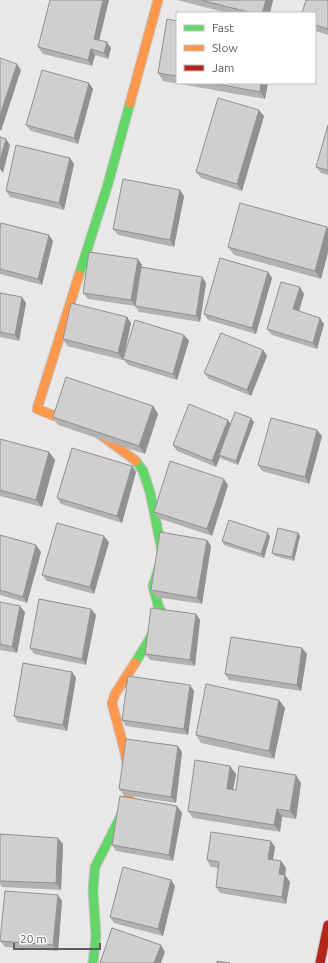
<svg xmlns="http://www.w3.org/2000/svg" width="328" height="963" font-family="Ubuntu,sans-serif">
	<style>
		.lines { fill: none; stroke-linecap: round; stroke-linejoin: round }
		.fast-casing { stroke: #c6c6c6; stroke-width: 11 }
		.slow-casing { stroke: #c6c6c6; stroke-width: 11 }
		.jam-casing { stroke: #c6c6c6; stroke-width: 11 }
		.fast { stroke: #63d668; stroke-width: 9 }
		.slow { stroke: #ff974d; stroke-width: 9 }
		.jam { stroke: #b3261e; stroke-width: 9 }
		.wall { fill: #b4b2b1 }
		.shaded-wall { fill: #929190 }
		.building { fill: #d1cfce; stroke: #929190 }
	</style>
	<rect width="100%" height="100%" fill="#eae8e6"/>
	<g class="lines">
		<g class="fast-casing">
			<g id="fast">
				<polyline points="79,275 108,184 130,103"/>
				<polyline points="135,663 152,635 162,624 163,615 158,605 153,586 163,556 150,492 143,471 136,461"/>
				<polyline points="93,963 96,936 93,890 95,867 125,808"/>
			</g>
		</g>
		<g class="slow-casing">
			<g id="slow">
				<polyline points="130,103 158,0"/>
				<polyline points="79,275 37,409 98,433 136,461"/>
				<path d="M125,808c13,-26 -7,-78 -13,-105l3,-9 20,-31"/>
			</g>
		</g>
		<g class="jam-casing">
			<polyline id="jam" points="320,963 328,925"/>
		</g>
		<use href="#fast" class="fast"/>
		<use href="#slow" class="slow"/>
		<use href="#jam" class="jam"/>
	</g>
	<g class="wall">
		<polygon points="50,0 109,0 99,40 111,48 108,59 95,55 92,66 43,54 38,47"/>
		<polygon points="177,0 273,0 270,13 227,13"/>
		<polygon points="328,0 328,35 315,31 315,13"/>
		<polygon points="177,21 177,83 268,83 265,99 163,81 158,73"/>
		<polygon points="89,83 93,89 78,144 31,131 26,125"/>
		<polygon points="264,116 242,191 201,178 196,172"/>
		<polygon points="328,125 328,175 321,173 316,167"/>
		<polygon points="70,158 74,164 64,210 10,197 6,191"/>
		<polygon points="184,196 174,247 118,235 113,229"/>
		<polygon points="0,228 53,241 42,285 0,274"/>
		<polygon points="328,228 328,252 321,279 234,255 228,247"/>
		<polygon points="142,265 142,267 202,277 206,283 200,322 139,312 135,306 88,299 83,293"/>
		<polygon points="268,272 272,278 256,334 208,320 204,314"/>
		<polygon points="300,287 304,294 299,311 324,324 317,349 272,335 267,329"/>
		<polygon points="0,293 26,303 19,341 0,337"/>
		<polygon points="127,317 131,323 123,360 67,346 63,339"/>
		<polygon points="184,335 189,341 177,380 128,365 123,359"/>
		<polygon points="263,350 267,356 251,396 209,379 204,373"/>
		<polygon points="153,406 158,414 145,454 58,425 53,417"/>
		<polygon points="254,422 238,465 222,459 220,457 216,467 177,451 173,445 230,424"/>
		<polygon points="322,436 309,484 262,471 258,465"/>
		<polygon points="0,439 49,452 55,460 42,507 0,496"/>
		<polygon points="132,466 136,472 122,523 61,504 57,498"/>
		<polygon points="228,485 212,536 158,518 154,512"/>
		<polygon points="268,533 270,537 264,558 224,545 222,541"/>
		<polygon points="298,533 300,536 294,561 275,556 272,553"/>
		<polygon points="0,535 41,552 27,603 0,595"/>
		<polygon points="207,540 211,546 202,604 156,597 151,590"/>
		<polygon points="109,542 94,594 47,581 42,575"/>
		<polygon points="0,602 25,612 17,653 0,650"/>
		<polygon points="91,609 96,615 86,665 34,654 30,648"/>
		<polygon points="196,614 200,620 195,666 150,660 145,654"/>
		<polygon points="302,648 307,654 301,691 229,680 225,674"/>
		<polygon points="72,672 76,678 67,731 18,722 14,716"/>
		<polygon points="194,691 188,735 126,726 122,720"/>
		<polygon points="279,700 285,708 274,759 201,743 196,735"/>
		<polygon points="182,752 176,803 124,795 119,789"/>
		<polygon points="236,774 233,790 236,790 301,783 296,819 282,817 280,832 193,818 188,811"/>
		<polygon points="177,806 182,813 173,861 116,851 112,845"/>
		<polygon points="63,844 61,890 2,887 0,884 0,881"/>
		<polygon points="275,847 273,860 281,861 286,868 285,875 290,882 286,904 220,893 216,887 218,868 211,867 207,860"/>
		<polygon points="171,880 175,886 163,936 114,923 110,917"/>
		<polygon points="58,895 62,901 58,951 5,947 0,941"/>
	</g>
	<g class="shaded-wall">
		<polygon points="103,0 109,0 98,45 94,39"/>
		<polygon points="266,0 273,0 270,13 262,13"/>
		<polygon points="107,42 111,48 108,59 104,53"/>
		<polygon points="91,49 95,55 92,66 88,60"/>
		<polygon points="17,64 21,70 1,131 0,130 0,115"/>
		<polygon points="89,83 93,89 78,144 74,138"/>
		<polygon points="261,83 268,83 265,99 260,92"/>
		<polygon points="259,110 264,116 242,191 237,184"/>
		<polygon points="6,139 10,145 3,173 0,169 0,160"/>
		<polygon points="70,158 74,164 64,210 59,203"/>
		<polygon points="180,190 184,196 174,247 170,240"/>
		<polygon points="327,227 328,228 328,252 321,279 315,271"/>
		<polygon points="49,235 53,241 42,285 38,279"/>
		<polygon points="138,259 142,265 135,306 131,300"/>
		<polygon points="268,272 272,278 256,334 252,328"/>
		<polygon points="202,277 206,283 200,322 196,316"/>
		<polygon points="300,287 304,294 298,315 293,309"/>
		<polygon points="22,297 26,303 19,341 15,335"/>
		<polygon points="127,317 131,323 123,360 118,353"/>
		<polygon points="320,318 324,324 317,349 313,343"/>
		<polygon points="184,335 189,341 177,380 173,374"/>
		<polygon points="263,350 267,356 251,396 247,390"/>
		<polygon points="153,406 158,414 145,454 139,446"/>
		<polygon points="251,418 254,422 238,465 236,461"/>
		<polygon points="228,420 232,426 219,455 220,457 216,467 212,461"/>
		<polygon points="317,430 322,436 309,484 305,477"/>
		<polygon points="49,452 55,460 42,507 36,500"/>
		<polygon points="132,466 136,472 122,523 117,516"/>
		<polygon points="224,479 228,485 212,536 207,529"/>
		<polygon points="268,533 270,537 264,558 261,554"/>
		<polygon points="298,533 300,536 294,561 292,557"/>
		<polygon points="104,536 109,542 94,594 90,587"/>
		<polygon points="207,540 211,546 202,604 197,598"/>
		<polygon points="36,545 41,552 27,603 23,597"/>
		<polygon points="20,606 25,612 17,653 12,647"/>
		<polygon points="91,609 96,615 86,665 82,659"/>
		<polygon points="196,614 200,620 195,666 190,660"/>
		<polygon points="302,648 307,654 301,691 297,685"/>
		<polygon points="72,672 76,678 67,731 63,725"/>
		<polygon points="190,685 194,691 188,735 184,729"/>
		<polygon points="279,700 285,708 274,759 269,751"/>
		<polygon points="178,746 182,752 176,803 171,797"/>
		<polygon points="230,766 236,774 232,797 227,789"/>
		<polygon points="296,775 301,783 296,819 290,811"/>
		<polygon points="177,806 182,813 173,861 169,855"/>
		<polygon points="277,809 282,817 280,832 274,825"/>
		<polygon points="58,838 63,844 61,890 56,883"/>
		<polygon points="271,841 275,847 272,865 268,859"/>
		<polygon points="281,861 286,868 284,880 279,874"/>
		<polygon points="285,875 290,882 286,904 282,897"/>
		<polygon points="171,880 175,886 163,936 158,929"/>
		<polygon points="58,895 62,901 58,951 53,945"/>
		<polygon points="161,945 165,952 161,963 154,963"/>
	</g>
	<g class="building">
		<polygon points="50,0 103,0 94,39 107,42 104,53 91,49 88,60 38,47"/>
		<polygon points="201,0 266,0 262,13 252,13"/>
		<polygon points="306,0 328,0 328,29 315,25 315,13 302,13"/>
		<polygon points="167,19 177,21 177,76 158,73"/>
		<polygon points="0,58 17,64 0,115"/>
		<polygon points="42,70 89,83 74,138 26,125"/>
		<polygon points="212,83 261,83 260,92"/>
		<polygon points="218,98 259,110 237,184 196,172"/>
		<polygon points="328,125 328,170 316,167"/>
		<polygon points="0,137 6,139 0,160"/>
		<polygon points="16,145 70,158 59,203 6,191"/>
		<polygon points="123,179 180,190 170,240 113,229"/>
		<polygon points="240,203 327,227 315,271 228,247"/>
		<polygon points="1,223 49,235 38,279 0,269 0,228"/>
		<polygon points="89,252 138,259 131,300 83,293"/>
		<polygon points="220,258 268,272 252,328 204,314"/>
		<polygon points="141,267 202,277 196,316 135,306"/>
		<polygon points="281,282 300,287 293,309 320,318 313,343 267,329"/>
		<polygon points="0,293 22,297 15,335 0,332"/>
		<polygon points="71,303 127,317 118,353 63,339"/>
		<polygon points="135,320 184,335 173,374 123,359"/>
		<polygon points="221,333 263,350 247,390 204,373"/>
		<polygon points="66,377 153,406 139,446 53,417"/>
		<polygon points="189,404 228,420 212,461 173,445"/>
		<polygon points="235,412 251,418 236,461 219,455"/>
		<polygon points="271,418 317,430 305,477 258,465"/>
		<polygon points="0,439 49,452 36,500 0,490"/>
		<polygon points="72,448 132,466 117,516 57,498"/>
		<polygon points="170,461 224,479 207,529 154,512"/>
		<polygon points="229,520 268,533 261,554 222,541"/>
		<polygon points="57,523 104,536 90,587 42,575"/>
		<polygon points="278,528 298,533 292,557 272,553"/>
		<polygon points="160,532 207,540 197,598 151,590"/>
		<polygon points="0,535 36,545 23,597 0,590"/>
		<polygon points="39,599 91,609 82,659 30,648"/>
		<polygon points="0,602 20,606 12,647 0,644"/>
		<polygon points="151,608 196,614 190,660 145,654"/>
		<polygon points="231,637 302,648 297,685 225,674"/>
		<polygon points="23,663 72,672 63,725 14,716"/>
		<polygon points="128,676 190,685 184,729 122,720"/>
		<polygon points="206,684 279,700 269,751 196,735"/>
		<polygon points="126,739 178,746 171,797 119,789"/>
		<polygon points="195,760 230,766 227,789 236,790 239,766 296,775 290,811 277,809 274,825 188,811"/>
		<polygon points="120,796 177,806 169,855 112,845"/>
		<polygon points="211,832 271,841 268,859 281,861 279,874 285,875 282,897 216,887 219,862 207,860"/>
		<polygon points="0,834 58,838 56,883 0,881"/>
		<polygon points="123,867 171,880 158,929 110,917"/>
		<polygon points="5,891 58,895 53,945 0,941"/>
		<polygon points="112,928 161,945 154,963 100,963"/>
		<polygon points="217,961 230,963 217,963"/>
	</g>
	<rect x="176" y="12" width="140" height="72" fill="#ffffff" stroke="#bebfc0"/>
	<rect x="184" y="25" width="20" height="6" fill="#63d668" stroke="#bebfc0"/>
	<text x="212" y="32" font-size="12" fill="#5c6062">Fast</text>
	<rect x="184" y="45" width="20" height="6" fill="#ff974d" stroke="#bebfc0"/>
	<text x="212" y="52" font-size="12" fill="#5c6062">Slow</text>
	<rect x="184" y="65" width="20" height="6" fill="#b3261e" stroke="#bebfc0"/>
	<text x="212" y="72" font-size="12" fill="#5c6062">Jam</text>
	<path d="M14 943v6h86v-6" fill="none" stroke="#5c6062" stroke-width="2"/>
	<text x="20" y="943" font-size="12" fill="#5c6062" stroke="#ffffff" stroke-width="3" paint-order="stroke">20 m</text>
</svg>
